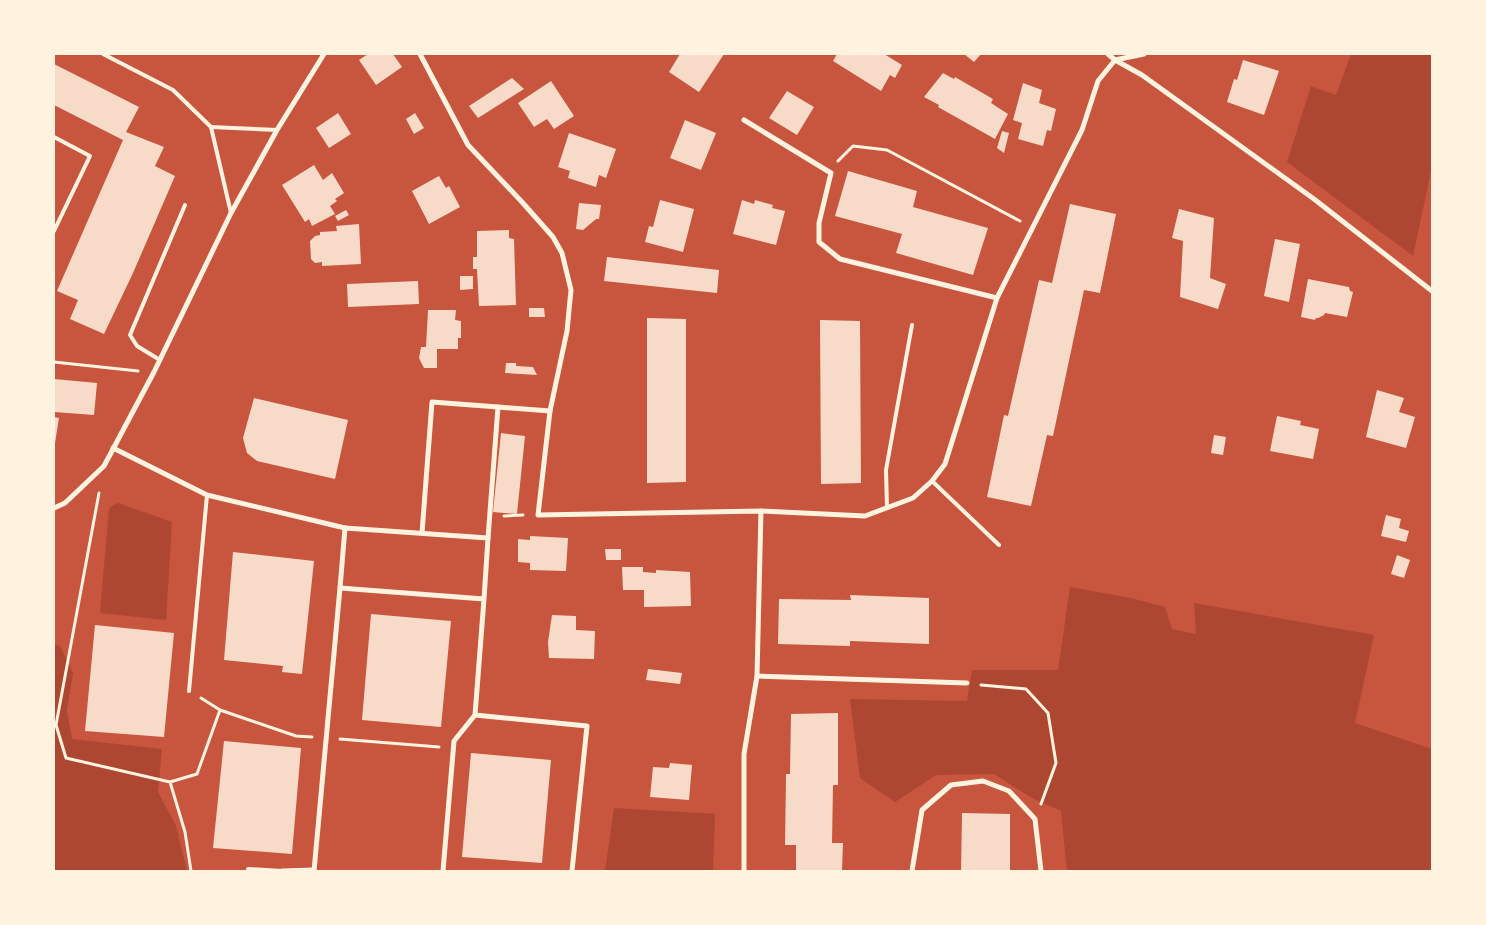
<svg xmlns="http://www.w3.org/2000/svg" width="1486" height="925" font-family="Mulish,sans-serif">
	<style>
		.green { fill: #ae4732 }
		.building { fill: #f7dbc8 }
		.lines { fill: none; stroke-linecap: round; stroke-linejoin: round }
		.path { stroke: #fff3e0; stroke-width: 3 }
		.service { stroke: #fff3e0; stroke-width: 4 }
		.minor { stroke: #fff3e0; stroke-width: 5 }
	</style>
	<rect width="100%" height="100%" fill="#c8553d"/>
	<g class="green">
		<polygon points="1351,54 1432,54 1432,167 1413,256 1287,162 1311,86 1336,95"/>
		<polygon points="118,503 172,522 166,620 100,613 109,509 113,505"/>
		<polygon points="1070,587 1131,598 1165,607 1172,629 1196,634 1194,603 1374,635 1355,723 1432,749 1432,871 1067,871 1061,811 1032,798 994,774 936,775 895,802 860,778 850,699 967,701 972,670 1058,670"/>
		<polygon points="54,644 60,646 73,673 67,710 72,739 162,749 158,792 176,826 187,871 54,871"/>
		<polygon points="614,808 715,814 713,871 605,871"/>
	</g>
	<g class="building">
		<polygon points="368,54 393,54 402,67 376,85 359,60"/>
		<polygon points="680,54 724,54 699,92 669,72"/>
		<polygon points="837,54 884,54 902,65 895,78 890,75 881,91 833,61"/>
		<polygon points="964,54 981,54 974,62"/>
		<polygon points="1243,60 1279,71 1264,115 1227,102 1234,79 1237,80"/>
		<polygon points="54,64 139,107 126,132 164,147 155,166 175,176 133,273 104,334 70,319 78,300 57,291 123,140 54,105"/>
		<polygon points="943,73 954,79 955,77 993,99 991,103 1008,114 995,139 938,107 939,105 924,97"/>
		<polygon points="512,78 524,89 478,118 469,106"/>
		<polygon points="551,81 574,116 554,129 547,119 534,127 518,103"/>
		<polygon points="1023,83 1042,90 1039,103 1056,109 1051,131 1047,130 1043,146 1018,139 1022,123 1013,120"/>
		<polygon points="787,91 814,107 797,135 769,118"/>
		<polygon points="338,113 351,134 329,148 316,128"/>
		<polygon points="415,113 424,128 414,134 406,119"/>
		<polygon points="685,120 716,133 701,170 670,158"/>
		<polygon points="1002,131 1009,133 1004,153 997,148"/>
		<polygon points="569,133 616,149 606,178 599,175 596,187 568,178 570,171 558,167"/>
		<polygon points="314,165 323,180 332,173 344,193 335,199 337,201 330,206 335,214 312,226 309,219 305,222 282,185"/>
		<polygon points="848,171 917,191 913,207 988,228 973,275 896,253 902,234 835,216"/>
		<polygon points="439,176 446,188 449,186 460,207 429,224 412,191"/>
		<polygon points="660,200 694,209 683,252 645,242 649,226 653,227"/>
		<polygon points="742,200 754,204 755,200 773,205 772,208 785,211 776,245 733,234"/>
		<polygon points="579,203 601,205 599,219 596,219 583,230 576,229"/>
		<polygon points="1070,204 1116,214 1100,293 1084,290 1053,436 1047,435 1031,506 987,497 1004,415 1008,416 1039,280 1052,283"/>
		<polygon points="1179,209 1214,218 1210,278 1226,284 1218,309 1180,297 1183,241 1172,238"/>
		<polygon points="346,210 349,215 338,221 335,216"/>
		<polygon points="359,224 361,264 322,266 322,262 315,263 311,259 310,241 315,236 320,235 320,232 337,231 336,226"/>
		<polygon points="509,230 509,238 514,239 516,305 479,306 477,269 473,269 473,257 477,257 477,231"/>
		<polygon points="1275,239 1300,244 1289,302 1264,296"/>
		<polygon points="607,257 719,270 717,293 604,281"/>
		<polygon points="460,276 473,276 473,289 460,290"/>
		<polygon points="1308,279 1349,287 1350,291 1353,292 1347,317 1325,313 1324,315 1318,318 1316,318 1315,320 1301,317"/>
		<polygon points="418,281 419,304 348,307 347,284"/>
		<polygon points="529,308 544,308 545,317 529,317"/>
		<polygon points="428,310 456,310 455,320 461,321 461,338 458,338 458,349 437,349 437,368 424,368 419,358 421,347 426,347"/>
		<polygon points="647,318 686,319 686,482 647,483"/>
		<polygon points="820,320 860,321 861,483 821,484"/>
		<polygon points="506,363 516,363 516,366 533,367 537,375 505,373"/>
		<polygon points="54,379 97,383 94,415 54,412"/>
		<polygon points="1377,390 1404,398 1399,412 1415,417 1406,448 1366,437"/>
		<polygon points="254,398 348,420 335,479 257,461 247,453 243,438"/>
		<polygon points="1277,416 1301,421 1300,425 1319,429 1313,459 1270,451"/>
		<polygon points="54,417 59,418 55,443 54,443"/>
		<polygon points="501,433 525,436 517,514 493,512"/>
		<polygon points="1214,435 1226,437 1223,455 1211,453"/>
		<polygon points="1386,515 1401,519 1399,528 1409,531 1406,542 1381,536"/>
		<polygon points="530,536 568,538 566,571 530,570 530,563 518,562 518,539 530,540"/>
		<polygon points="605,549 621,549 621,560 606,560"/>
		<polygon points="233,552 314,561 302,674 282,672 283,666 224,660"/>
		<polygon points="1397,555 1410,560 1404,578 1391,574"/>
		<polygon points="622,567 643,567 643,572 656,573 656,570 690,572 691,606 644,607 644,590 623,590"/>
		<polygon points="850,595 929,598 929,644 850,641 850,646 778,644 779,599 851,600"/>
		<polygon points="371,614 451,621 441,727 362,720"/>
		<polygon points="552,615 576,616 576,630 595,631 594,659 549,658 548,642"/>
		<polygon points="95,625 174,633 164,737 85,731"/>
		<polygon points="648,669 682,673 680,684 646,680"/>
		<polygon points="838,713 838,785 833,785 832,843 843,843 842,871 796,871 796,845 785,845 786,774 790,774 791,714"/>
		<polygon points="224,741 301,748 292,854 213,848"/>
		<polygon points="471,753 551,760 542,863 462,857"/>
		<polygon points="670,763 692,765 689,800 650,797 653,767 669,768"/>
		<polygon points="962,813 1010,814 1010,871 961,871"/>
	</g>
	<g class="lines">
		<g class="path">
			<polyline points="838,161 853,146 887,150 1020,221"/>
			<polyline points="54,362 138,371"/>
			<polyline points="99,493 56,725 66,758 170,782 185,832 191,871"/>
			<polyline points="504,516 523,515"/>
			<polyline points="981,685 1026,689 1048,713 1056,763 1041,804"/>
			<polyline points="201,698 220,710 296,736 312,737"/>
			<polyline points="340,739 439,747"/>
			<polyline points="170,782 197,774 220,710"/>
		</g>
		<g class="service">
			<polyline points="103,54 173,90 211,127 231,213"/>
			<polyline points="211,127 277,130"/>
			<polyline points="54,137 90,156 54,231"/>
			<polyline points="160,360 137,346 130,335 185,205"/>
			<polyline points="932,481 999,545"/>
			<polyline points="887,508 886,470 912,325"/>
			<polyline points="189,691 207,495"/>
			<polyline points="248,871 248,869 282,871"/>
		</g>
		<g class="minor">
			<polyline points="420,54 468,145 522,202 553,237 562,253 571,290 567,331 550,411 538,515 761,511 865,516 913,498 932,481 945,464 997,298 1082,130 1098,81 1115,60 1144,54"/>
			<polyline points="1108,54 1115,60 1142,75 1314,199 1432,291"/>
			<polyline points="744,120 831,173 819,223 819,242 840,259 997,298"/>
			<polyline points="498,407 550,411"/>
			<polyline points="113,448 207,495 345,528"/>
			<polyline points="54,508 65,503 104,466 154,372 231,213 277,130 324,54"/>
			<polyline points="422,533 432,402 498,407 488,538"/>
			<polyline points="757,676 967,683"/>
			<polyline points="475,715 587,726 572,871"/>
			<polyline points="282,871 314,870"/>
			<polyline points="314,871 340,588"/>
			<polyline points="443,871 454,741 475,715 484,599 340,588 345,528 488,538 484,599"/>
			<polyline points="744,871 744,754 757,676 761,511"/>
			<polyline points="912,871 922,810 951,785 983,781 1009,791 1035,819 1041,871"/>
		</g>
	</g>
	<rect width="1486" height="925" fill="none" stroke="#fff3e0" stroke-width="110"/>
</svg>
